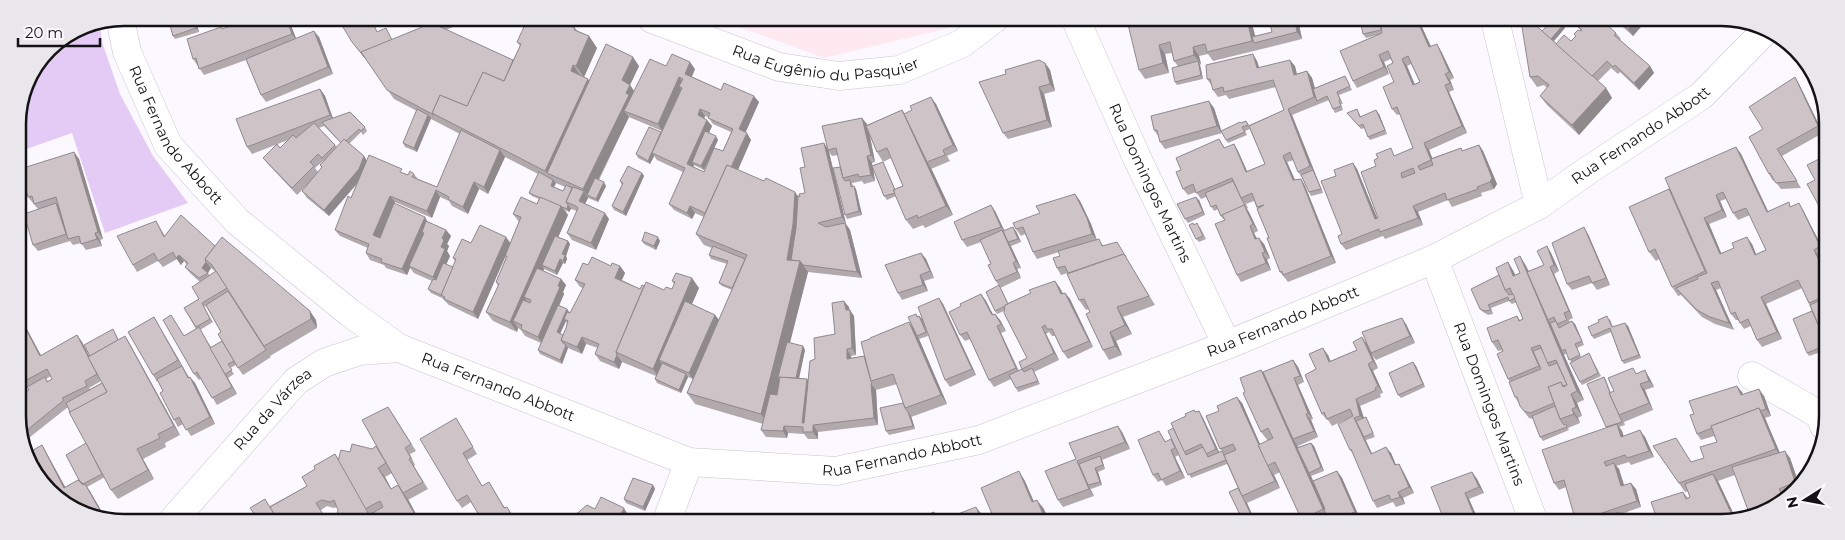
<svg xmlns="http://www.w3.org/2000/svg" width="1845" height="540" font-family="Montserrat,sans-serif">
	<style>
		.education { fill: #fee9f0 }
		.green { fill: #e3cbf6 }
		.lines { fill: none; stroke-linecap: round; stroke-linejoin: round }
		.street-casing { stroke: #c9c4cd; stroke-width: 29 }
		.secondary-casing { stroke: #c9c4cd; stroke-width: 29 }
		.street { stroke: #fff; stroke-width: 28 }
		.secondary { stroke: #fff; stroke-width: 28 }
		.wall { fill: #b1a9ac; fill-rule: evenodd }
		.shaded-wall { fill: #90898c }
		.building { fill: #cec4c8; stroke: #90898c; fill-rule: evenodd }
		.labels { text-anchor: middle; stroke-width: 4.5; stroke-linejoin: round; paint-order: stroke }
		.street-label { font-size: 15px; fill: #141215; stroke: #fcf8ff }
		.rim { fill: none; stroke: #141215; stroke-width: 2.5 }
	</style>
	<rect width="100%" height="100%" fill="#fcf8ff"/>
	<polygon class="education" points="718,19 960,19 949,28 824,58"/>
	<polygon class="green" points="99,22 103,45 120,94 153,156 188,203 105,233 72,133 18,152 18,135 37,66 49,48 83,25"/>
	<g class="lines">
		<g class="street-casing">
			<g id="street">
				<path id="s1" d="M120,18l7,34 41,93 69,76 113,92 49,35"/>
				<path id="s2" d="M652,19l127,48 60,9 60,-6 62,-26 33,-25"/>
				<path id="s3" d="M1076,20l61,138 90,187"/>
				<polyline points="1495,20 1539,205"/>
				<path id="s4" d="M1434,259l100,263"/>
				<polyline points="1752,376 1820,415 1824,426"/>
				<polyline points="667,520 689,462"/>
			</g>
		</g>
		<g class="secondary-casing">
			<g id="secondary">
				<path id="s5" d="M174,519l122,-138 28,-18 35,-12 40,-3 290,114 147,9 143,-31 248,-95 207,-86 105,-54 48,-34 114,-75 64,-65"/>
			</g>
		</g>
		<use href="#street" class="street"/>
		<use href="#secondary" class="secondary"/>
	</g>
	<g class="wall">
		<polygon points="168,18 195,18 199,32 175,39 173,36"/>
		<polygon points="218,18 251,18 235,23 234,21 223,25"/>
		<polygon points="258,18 287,18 290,23 296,38 319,37 333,74 266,102 261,95 246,60 204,75 193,59 221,27 223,29 243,21 244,23"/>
		<path d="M421,18h39l2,5 -16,7 67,30 7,-14 -3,-4 58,-14 3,3 11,5 8,12 -13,29 5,4 50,-15 -9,19 4,6 32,-25 29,3 -3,8 29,13 38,12 -14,31 6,7 -13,30 62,27 5,-4v-26l19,-24 3,4 40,-23v1l35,-15 3,4 31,-10 22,47 -11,5 3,5 -19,8v-1l22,47 -28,13 -2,-3 -10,4 -7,-9 -10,-24 -9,4 -3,-4 -11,-28 2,13 -11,3 -2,-3 -10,2 1,3 3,3 6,26 -15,4 -2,-4 -5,-48 -2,-12 -6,1 -3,-4 17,72 4,6 12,48 -54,-6 -18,71 13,3 2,4 -6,28 8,1 1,2 7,-22 20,-25 14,-27v3l5,6 2,39 -5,1v2l13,-2 49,-29 3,-13 1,2h2l3,3 6,17 -9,3 28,65 -36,13v-1l4,13 -26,6 -3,-4 17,-28 -6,-19 -21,6 2,35 -60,7v7h-10l-4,-5 -16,-1 -1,5 -21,-1 -5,-7 2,-6 -68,-20 -8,-11 6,-14 -5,-2 -7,16 -24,-10 -2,-4 1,-3 -34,-14 -3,7 -19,-8 -5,-7 3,-6 -12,-4 -4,10 -14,-6 -6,16 -22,-10 -2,-4 3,-7 -16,-7 -4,-6 -3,-2 -1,4 -24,-11 -7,-9 12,-26 -2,-4 10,-25 -1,-1 -27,63 -29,-14 -7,-7 -11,-5 -3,-4 4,-8 -18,-8 -4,-5 -3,7 -21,-7 -2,-3 -14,-5 -4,-7 2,-5 -28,-12 -5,-6 16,-32 6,-14 -28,32 -22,-18 -5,-7 10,-11 -15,15 -29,-31 -5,-6 17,-10 8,-8 -36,14 -5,-7 73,-58 5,7 8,22 32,9 2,4 -4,4 -2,-3 -12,12 15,12 3,5 41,14 6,-1 4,5 19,8 23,-53 -29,-15 -14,33 -12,-5 -2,-4 14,-32 -23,-12 -27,-38 -15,-19 34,-14 6,12 33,-14zM705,116l3,1 5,7 18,8 -8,19 -19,21 -11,-5 1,-2 10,5 14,-30 -9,-7 3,-7 -8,-8zM629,117l33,14 -1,2 -25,21 2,4 12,6 4,-8 3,4 26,12 -14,32 5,6 18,9 3,-6 9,4 -8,17 8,11 8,3 -3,7 2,4 16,5 -8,19 3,3 10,4 -13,30 -4,-5 -23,-11 7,-16 -27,-7 2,3 -2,5 -8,1 -20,-4 -4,3 -18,-9 3,-7 -5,-7 -32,-1 -13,15 5,7 3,1 -13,25 -3,-4 -8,-3 5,-12 -1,-2 3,-7 -5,-6 -18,-8 1,-2 13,6 6,-12 2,1 2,-5 -1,-3 4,-12 -2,-3 -10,-4 10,-22 -3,-5 4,2 2,-3 6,2 -10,22 5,7 24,10 13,-31 -24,-15 3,-6 10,4 8,-16 -7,-6zM324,126l17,17 -4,4 -18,-19zM870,135l7,17 6,10 8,-4 12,28 -8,3 -10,-23 -2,-4 -11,4v-3l3,-1zM505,157l33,17 -9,19 3,3 7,3 -2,5 -24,10 6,8 -9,21h-39l-18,15 2,3 -2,6 -7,-2 4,-9 -3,-5 2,-5 -2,-2 4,-8 -5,-6 -18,-8 -34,-18 1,-2 37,16 8,-21 9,4 3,5 16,8 11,-25 9,5zM323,161h1l-4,4 2,3 -4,4 -3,-4zM556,183l9,4 -2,4 -9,-4zM566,321l1,3 -1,4 -3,7 -3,-1z"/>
		<polygon points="516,18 519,24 511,27 508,23"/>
		<polygon points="1269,20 1298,20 1302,39 1213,61 1208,54 1199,56 1201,64 1200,65 1203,79 1177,85 1175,82 1178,66 1174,61 1172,53 1165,54 1169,73 1145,79 1139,70 1156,22 1255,36 1272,32"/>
		<path d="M1360,20h79l-18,5 10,21 10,5 13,27 -4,2 4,10 -5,2 18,41 -38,17 3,8 29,-10 2,3 16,-6 4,6 14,33 -3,5 -13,4 1,3 -30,11 -4,-7 -30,12 5,13 -38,14 -2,-3 -37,14 -5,-6 1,-10 -6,-58 17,-13 4,6 20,49h1l-2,-52 19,-10 18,-8 -13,-34 -3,1 -5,-6 2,-27 -1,-19 -2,-4 -7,3 5,12 -32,14 -4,-7 24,-46 -11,3 -3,-4zM1411,64l9,18 -5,3 -8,-19z"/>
		<polygon points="1616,21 1646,21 1633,36"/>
		<polygon points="1576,25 1616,33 1621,39 1620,40 1650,66 1654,73 1639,90 1620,72 1618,74 1611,68 1598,81 1606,88 1612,98 1579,135 1547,105 1540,96 1547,88 1544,85 1537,87 1530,77 1542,31 1565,28 1554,41 1556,44 1571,41 1576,36 1574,34 1581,31"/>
		<polygon points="1257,61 1259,67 1295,66 1297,74 1307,71 1312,78 1315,88 1345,76 1352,90 1339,95 1343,104 1341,104 1343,110 1335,113 1333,109 1329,100 1292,115 1323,193 1311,196 1309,192 1302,177 1298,172 1294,160 1287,162 1295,180 1301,179 1305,186 1336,263 1288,282 1280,272 1269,238 1254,201 1246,204 1248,208 1247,209 1258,231 1254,233 1257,238 1264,244 1270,258 1267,260 1271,270 1241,282 1237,275 1224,219 1223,219 1221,216 1218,209 1214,211 1206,197 1201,199 1196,192 1188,195 1183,189 1181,170 1219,139 1225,148 1234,144 1238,151 1247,171 1265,164 1250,129 1245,131 1247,135 1228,143 1226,140 1241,123 1246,121 1249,125 1284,110 1276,87 1229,99 1226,95 1218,97 1213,90 1212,86 1207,79"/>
		<polygon points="1045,63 1050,70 1055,91 1044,94 1052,127 1008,139 1003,133"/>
		<polygon points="1795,77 1799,84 1820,127 1821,134 1782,156 1801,188 1781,189 1774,180 1773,181 1769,174 1763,129"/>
		<polygon points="1214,108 1222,133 1165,149 1160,142 1159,137 1154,130"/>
		<polygon points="1357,109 1361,117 1379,114 1387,134 1370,140 1368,137 1365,128 1361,129 1347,113"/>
		<path d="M1736,147l5,7 27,57 23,-5 12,4 22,43 -6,3 6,13 -1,82 -15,5 -2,-3 5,-42 -10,-23 -36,16 16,35 -20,8 -5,-7 -6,-14 -7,3 -6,-9h-2l-5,-6 -10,-26 -5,2 18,40 -19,-6 -13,-7 -21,-22 -3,1 -6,-9 -13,-28 -3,2 -7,-9 20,-63zM1726,199l7,14 5,7 12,-5 16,35 -10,4 -4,-10 -31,9 -12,-29 18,-7 -7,-16z"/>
		<polygon points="74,152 79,159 103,239 100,240 102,246 86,250 81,243 73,245 70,241 38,251 33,245 38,209 28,197"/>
		<polygon points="642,173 644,176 626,216 614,210 612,206 622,185 620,181"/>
		<polygon points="1075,194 1080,201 1091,224 1096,239 1104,246 1121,249 1155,305 1123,317 1132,334 1116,341 1122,355 1109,360 1103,350 1089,309 1086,310 1079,300 1068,273 1061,275 1057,268 1060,256 1059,252 1037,259 1033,252 1025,234 1021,236 1016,229 1040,213"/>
		<polygon points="1199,200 1205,215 1188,223 1185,219"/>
		<polygon points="995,211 1004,230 1016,231 1021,242 1011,246 1010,244 1021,268 1017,269 1021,278 1000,288 996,281 991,264 981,242 967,247 962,240"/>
		<path d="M156,221l9,15 50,10 101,74 1,8 -47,28 1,1 -28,18 -7,-10 -6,3 4,6 -6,4 9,16 -20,11 -16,-26 -2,1 -5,-6 -23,-59 13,21 12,-7 -12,-21 15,-9 1,-17 -10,-9 -5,-6 2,-2 -3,-4 -3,4 -4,-6 -14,8 -5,-6 -21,11 -4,-7zM211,268l5,4 -6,4 -2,-3zM206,306l15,26 1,9 -11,6 -11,-17 13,-8 -9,-15z"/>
		<polygon points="1194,225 1200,227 1206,239 1199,242 1196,239"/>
		<polygon points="1588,234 1610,285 1597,290 1592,283 1572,290 1567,284"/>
		<polygon points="642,241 660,241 656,250 644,244"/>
		<polygon points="1547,246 1551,253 1559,271 1554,274 1573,318 1569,320 1570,322 1575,324 1584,345 1577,348 1581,357 1589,353 1601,376 1582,385 1580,382 1567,353 1564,355 1584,400 1577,403 1582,416 1578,418 1580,423 1568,428 1569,430 1543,441 1540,437 1533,419 1529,418 1525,413 1515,397 1510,382 1508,379 1502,350 1498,351 1492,342 1517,316 1520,320 1523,319 1517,302 1512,304 1509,301 1491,308 1493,314 1488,315 1483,312 1480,309 1499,275 1508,262 1515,275 1520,273 1520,256 1529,271 1544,265"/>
		<polygon points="921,253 926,259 934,278 924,281 928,291 902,300 898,293"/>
		<polygon points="1055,281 1063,293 1065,293 1070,299 1093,347 1068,359 1063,352 1055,336 1052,336 1049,332 1046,334 1059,360 1034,372 1040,384 1018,392 1011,379 994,387 989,380 970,339 965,341 960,335 961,306 981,294 986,301 993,315 995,314 1000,320 1006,331 1001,333 1019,371 1022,369 1027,358 1004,311 997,314 995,311 999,285 1008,303 1031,293"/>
		<polygon points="939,298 943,304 976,375 950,387 945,380"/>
		<path d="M19,314l22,42 36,-21 5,7 7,15 26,-24 4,7 6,-4 6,10 49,89 -15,8 1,4 -23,12 11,20 -36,20 -7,-9 -6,-13 -18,10 19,32h-9l-53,-32 -25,-50 10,-47 -1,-2 -9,6zM51,376l1,3 -4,2 -2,-2zM101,381l1,2 -12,6 -1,-1zM68,407l18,36 -8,37 -13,7 -19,-35 -4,-7 -11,6 -6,-10z"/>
		<polygon points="154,317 158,324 189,377 195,383 215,424 191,436 183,424 178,427 174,420 163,391 158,381 157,382 153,375"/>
		<polygon points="1610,319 1613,327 1628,326 1641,358 1624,364 1622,361 1611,332 1594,339 1592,336"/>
		<polygon points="1406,324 1415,343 1376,360 1371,354 1378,368 1373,371 1383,393 1380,394 1381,397 1360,406 1364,418 1368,421 1375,437 1366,440 1372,453 1391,453 1396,465 1399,464 1403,471 1414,493 1403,498 1405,504 1396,507 1393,502 1377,508 1373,501 1354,455 1350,450 1353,416 1332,426 1328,420 1327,420 1322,414 1316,369 1328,355 1330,361 1357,350 1367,344"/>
		<polygon points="1293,360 1298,367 1304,382 1298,385 1313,419 1311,420 1318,437 1298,446 1297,445 1298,447 1311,443 1314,446 1324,471 1311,476 1322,503 1337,471 1342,478 1360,519 1352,522 1329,521 1328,519 1323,521 1304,521 1299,514 1280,472 1274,475 1280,488 1247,503 1255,521 1238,488 1227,464 1191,478 1179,455 1175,457 1185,478 1166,486 1162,480 1158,482 1153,475 1159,431 1166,442 1173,443 1173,428 1186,416 1194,410 1196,412 1199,411 1203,418 1219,452 1222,451 1220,449 1242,403 1260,444 1268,441 1261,432 1245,392 1261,370 1263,372"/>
		<polygon points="1413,362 1416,366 1425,387 1401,398 1398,395"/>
		<polygon points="1637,373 1649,377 1654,387 1645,390 1653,410 1624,422 1625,425 1619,427 1622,431 1623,436 1645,437 1654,457 1631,465 1629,462 1616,466 1619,469 1624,485 1636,489 1641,507 1621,514 1622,515 1627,513 1633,522 1577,522 1566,487 1559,490 1554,483 1607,428 1604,377 1606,380 1611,393 1614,391"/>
		<polygon points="1742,392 1743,395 1764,396 1771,416 1765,418 1780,453 1790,458 1799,484 1795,491 1784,495 1786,498 1750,513 1748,510 1735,475 1718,481 1736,519 1728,522 1658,522 1683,492 1688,498 1690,497 1688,491 1685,492 1653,446 1676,438 1691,462 1704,458 1717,442 1714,436 1701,440 1697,434 1694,414"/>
		<path d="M393,414l23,37 -6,3 5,11 -1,1 14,23 -20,11v-1l11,21 -91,-1 9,-5 1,-4 -1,-3 -3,1 -7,-2 -6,4 -63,9 12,-13 37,-20 8,-17 20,-15 4,6 11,-8 22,-3 4,-3zM392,473l9,16h-10l-6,-12z"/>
		<polygon points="456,418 477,454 467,460 482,486 489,482 505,508 511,513 515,520 482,520 471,502 462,508 457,501"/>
		<polygon points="1122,432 1130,449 1102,460 1105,469 1098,472 1102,485 1091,489 1090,488 1094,496 1063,507 1058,500 1076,459"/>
		<polygon points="1472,472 1477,479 1484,493 1469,499 1479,522 1445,522"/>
		<polygon points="653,485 655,489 645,511 626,503 624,499"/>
	</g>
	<g class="shaded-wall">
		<polygon points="193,18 195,18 199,32 196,28"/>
		<polygon points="286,18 290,23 297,41 292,34"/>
		<polygon points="1151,20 1155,20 1158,32 1152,23"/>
		<polygon points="1247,20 1251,20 1257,42 1254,43 1252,41"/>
		<polygon points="1295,20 1298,20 1302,39 1297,32"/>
		<polygon points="1417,20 1421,25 1434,54 1429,47"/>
		<polygon points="1635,21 1646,21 1633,36 1628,29"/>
		<polygon points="1691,21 1698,21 1695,25"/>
		<polygon points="1563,25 1565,28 1552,43 1550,40"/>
		<polygon points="314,31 319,37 333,74 328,67"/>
		<polygon points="589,36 597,48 584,77 576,66"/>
		<polygon points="1437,44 1441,51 1454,78 1449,72"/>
		<polygon points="1159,45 1165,54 1169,73 1163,63"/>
		<polygon points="1193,47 1199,56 1201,64 1194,55"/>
		<polygon points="1253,54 1257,61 1261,75 1257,68"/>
		<polygon points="1379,55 1384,62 1389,74 1384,67"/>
		<polygon points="633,57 639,66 630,85 636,94 624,111 629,117 590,196 587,195 583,189 626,93 622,80"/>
		<polygon points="1402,59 1407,66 1418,92 1413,85"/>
		<polygon points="1290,60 1295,66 1298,81 1294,75"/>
		<polygon points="1198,61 1200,65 1203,79 1201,75"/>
		<polygon points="690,62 695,69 690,80 685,74"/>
		<polygon points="1045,63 1050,70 1055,91 1050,84"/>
		<polygon points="573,65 581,76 571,71"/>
		<polygon points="1650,66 1654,73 1639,90 1634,83"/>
		<polygon points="1307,71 1312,78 1318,100 1317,101 1314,97"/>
		<polygon points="1445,74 1450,80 1454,90 1450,83"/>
		<polygon points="679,77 684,84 679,86 681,89 662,131 658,124"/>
		<polygon points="1795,77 1799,84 1823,133 1818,126"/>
		<polygon points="588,79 595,90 547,173 545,171"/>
		<polygon points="1445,85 1449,92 1467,133 1462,126"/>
		<polygon points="1039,87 1044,94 1052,127 1047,120"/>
		<polygon points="1606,88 1612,98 1579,135 1572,125"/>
		<polygon points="320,89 325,96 334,122 330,115"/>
		<polygon points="754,96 759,102 744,136 739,129"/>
		<polygon points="931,97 936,104 958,151 953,145"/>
		<polygon points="1209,101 1214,108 1222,133 1217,126"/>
		<polygon points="700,109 705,116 703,122 698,115"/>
		<polygon points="1288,109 1292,115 1315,173 1310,166"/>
		<polygon points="902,110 908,119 927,162 931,168 953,215 946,206"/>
		<polygon points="1376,110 1379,114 1387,134 1385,130"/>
		<polygon points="428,115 431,118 417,152 414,148"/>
		<polygon points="862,118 867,124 875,162 871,155"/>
		<polygon points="707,120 712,126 695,163 692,162 694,165 692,171 687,164"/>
		<polygon points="661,132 663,136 652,153 654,156 650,164 648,161"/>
		<polygon points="747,133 751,140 715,222 710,215"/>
		<polygon points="716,136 718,140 704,170 701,166"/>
		<polygon points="824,143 829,152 846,224 842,217"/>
		<polygon points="1424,143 1429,150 1436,167 1431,160"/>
		<polygon points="1234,144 1238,151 1250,178 1246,172"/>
		<polygon points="1479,145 1483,151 1497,184 1494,189 1490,182"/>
		<polygon points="1736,147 1741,154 1771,218 1767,212"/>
		<polygon points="500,150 505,157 488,194 484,187"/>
		<polygon points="74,152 79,159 103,239 98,232"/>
		<polygon points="364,156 368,163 364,175 329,216 324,210"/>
		<polygon points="867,156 872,163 875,181 871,175"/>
		<polygon points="1283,156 1287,162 1298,187 1293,180"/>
		<polygon points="1353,163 1357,169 1380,225 1375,219"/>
		<polygon points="1313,170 1315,173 1323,193 1321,189"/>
		<polygon points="642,173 644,176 626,216 623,212"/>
		<polygon points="1301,179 1305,186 1336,263 1331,256"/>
		<polygon points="553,180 556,183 553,189 551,186"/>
		<polygon points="474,182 479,189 468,214 463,207"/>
		<polygon points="604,182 606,186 598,202 596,199"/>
		<polygon points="854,186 856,189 862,215 859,211"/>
		<polygon points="436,190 440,197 432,218 427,211"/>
		<polygon points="584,191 588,198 583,208 579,201"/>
		<polygon points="795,192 803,203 796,265 787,260"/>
		<polygon points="1075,194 1080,201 1091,224 1097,240 1092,234"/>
		<polygon points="1716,195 1720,201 1727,217 1722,210"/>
		<polygon points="390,196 395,202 378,242 373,235"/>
		<polygon points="1196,197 1199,200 1205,215 1203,212"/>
		<polygon points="56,203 61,210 69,239 66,234"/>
		<polygon points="1799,203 1803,210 1825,253 1820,246"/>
		<polygon points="568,205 571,209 569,212 567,209"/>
		<polygon points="991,205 995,211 1006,234 1001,227"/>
		<polygon points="1244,205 1249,212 1258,231 1253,224"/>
		<polygon points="561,206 568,215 545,267 542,265 544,269 530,300 524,297 529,304 513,321 518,328 517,332 510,322"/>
		<polygon points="690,206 695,213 692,219 687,213"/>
		<polygon points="1413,206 1418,212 1423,225 1418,218"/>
		<polygon points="605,213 609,219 596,250 591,243"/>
		<polygon points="425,217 429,224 422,232 424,236 409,266 410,268 407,275 402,269"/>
		<polygon points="1704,218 1709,224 1724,260 1720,254"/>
		<polygon points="845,223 850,230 862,278 857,272"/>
		<polygon points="1250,226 1254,233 1260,246 1255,239"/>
		<polygon points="1013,227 1016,231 1021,242 1018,239"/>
		<polygon points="1584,227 1588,234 1610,285 1606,278"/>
		<polygon points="446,230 451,236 447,244 449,246 447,251 450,256 438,283 433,277 441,247 442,238"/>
		<polygon points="1002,230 1006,236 1021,268 1016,261"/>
		<polygon points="95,233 100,240 102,246 97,239"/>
		<polygon points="506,237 511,244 478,319 473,312"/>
		<polygon points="658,237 660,241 656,250 654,246"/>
		<polygon points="1747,237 1752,244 1759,262 1755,255"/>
		<polygon points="1259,238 1264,244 1270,258 1265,252"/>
		<polygon points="568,241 570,244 566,256 567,259 565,264 563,261 562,254"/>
		<polygon points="1547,246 1551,253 1559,271 1554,265"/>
		<polygon points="1814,250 1819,256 1825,269 1825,272"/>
		<polygon points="921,253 926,259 934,278 930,271"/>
		<polygon points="1262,253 1267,260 1271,270 1266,263"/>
		<polygon points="179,255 184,261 181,265 176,258"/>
		<polygon points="1520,256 1526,266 1549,320 1548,320 1552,326 1562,351 1564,355 1584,400 1577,391"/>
		<polygon points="560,259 563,263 557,275 555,271"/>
		<polygon points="800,261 808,272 781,377 778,377 780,380 769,426 761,414"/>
		<polygon points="206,262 211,268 208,273 202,268"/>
		<polygon points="1508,262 1514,272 1519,285 1513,276"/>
		<polygon points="1013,263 1017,269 1021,278 1017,272"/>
		<polygon points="620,266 625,273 620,284 615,278"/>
		<polygon points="1550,267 1554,274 1573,318 1569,311"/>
		<polygon points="920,275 924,281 928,291 923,285"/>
		<polygon points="692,278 699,288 666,363 659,360 664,367 659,378 653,369"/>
		<polygon points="561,279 566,285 563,292 564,294 542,343 538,337"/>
		<polygon points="1055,281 1060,288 1066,301 1061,294"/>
		<polygon points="1711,283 1716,290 1734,330 1729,323"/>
		<polygon points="1065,293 1070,299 1093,347 1089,341"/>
		<polygon points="981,294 986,301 997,322 992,315"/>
		<polygon points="1761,297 1766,304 1782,339 1777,332"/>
		<polygon points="939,298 943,304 976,375 972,369"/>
		<polygon points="844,301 849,307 850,313 850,310 854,316 856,355 852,348 846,310"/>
		<polygon points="1117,307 1123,317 1132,334 1125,325"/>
		<polygon points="567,309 569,312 564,319 566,321 559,336 557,332"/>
		<polygon points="310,311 316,320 317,328 311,319"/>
		<polygon points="19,314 45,363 40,356 19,316"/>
		<polygon points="995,314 1000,320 1006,331 1001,324"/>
		<polygon points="715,315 720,321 693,380 689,373"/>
		<polygon points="919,316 922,319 928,336 926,332"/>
		<polygon points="154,317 158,324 183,367 178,360"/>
		<polygon points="1402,318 1406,324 1415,343 1410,336"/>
		<polygon points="1572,321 1575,324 1584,345"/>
		<polygon points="909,322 916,331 917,336 919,339 947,404 941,395"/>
		<polygon points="1625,323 1628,326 1641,358 1639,355"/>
		<polygon points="997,326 1001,333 1020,375 1016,368"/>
		<polygon points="199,327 203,334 237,394 232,387"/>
		<polygon points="1042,327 1046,334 1059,360 1054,353"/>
		<polygon points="1110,332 1116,341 1122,355 1115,346"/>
		<polygon points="77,335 82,342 102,381 97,374"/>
		<polygon points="125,336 131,346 180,435 174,426"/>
		<polygon points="582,337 586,344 582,354 577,347"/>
		<polygon points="1362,337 1367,344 1378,368 1373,361"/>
		<polygon points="566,345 568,348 562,364 560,360"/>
		<polygon points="803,346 805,350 798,383 795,380"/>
		<polygon points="1323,348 1328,355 1334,369 1329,362"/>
		<polygon points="847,349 851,356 852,365 847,359"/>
		<polygon points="617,355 622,362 619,369 614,362"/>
		<polygon points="1293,360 1298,367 1304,382 1300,376"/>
		<polygon points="1413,362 1416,366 1425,387 1423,384"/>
		<polygon points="1368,364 1373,371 1383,393 1378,386"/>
		<polygon points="1261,370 1268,379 1293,439 1297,445 1309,473 1311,476 1330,519 1323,509"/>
		<polygon points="1645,370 1649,377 1654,387 1649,381"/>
		<polygon points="686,374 688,377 681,393 679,390"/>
		<polygon points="190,377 195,383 215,424 210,417"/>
		<polygon points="1294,378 1298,385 1313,419 1308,413"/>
		<polygon points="807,379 811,385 807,430 802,423"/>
		<polygon points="871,384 876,390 878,425 874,418"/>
		<polygon points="1640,384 1645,390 1653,410 1649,403"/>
		<polygon points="1737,386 1742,392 1745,402 1741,395"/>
		<polygon points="1759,389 1764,396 1771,416 1766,409"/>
		<polygon points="1571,394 1577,403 1582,416 1576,407"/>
		<polygon points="1237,397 1242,403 1269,465 1268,465"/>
		<polygon points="1356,399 1360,406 1365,422 1360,416"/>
		<polygon points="1759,408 1765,418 1782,458 1776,449"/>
		<polygon points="1572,409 1578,418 1580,423 1574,414"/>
		<polygon points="1199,411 1203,418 1221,456 1216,449"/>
		<polygon points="908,412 911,416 915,429 913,426"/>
		<polygon points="1306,414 1311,420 1318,437 1314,431"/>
		<polygon points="1354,418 1359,425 1364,437 1375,461 1371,454"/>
		<polygon points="1617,424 1622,431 1626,443 1621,437"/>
		<polygon points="813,425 818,432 818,439 813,432"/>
		<polygon points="784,426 788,433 787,438 783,431"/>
		<polygon points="1118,426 1122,432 1130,449 1125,442"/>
		<polygon points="1640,430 1645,437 1654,457 1649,451"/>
		<polygon points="19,433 26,441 53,492 51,491"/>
		<polygon points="1311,443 1314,446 1324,471 1321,467"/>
		<polygon points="42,445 46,452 69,494 64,488"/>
		<polygon points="1386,447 1391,453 1399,472 1395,465"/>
		<polygon points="137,449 143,459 154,479 148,470"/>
		<polygon points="1171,450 1175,457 1185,478 1180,471"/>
		<polygon points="1785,451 1790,458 1799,484 1798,485 1795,482"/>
		<polygon points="1100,456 1102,460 1105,469 1103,465"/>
		<polygon points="1077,461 1082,468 1088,485 1094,496 1089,489"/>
		<polygon points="1614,463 1619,469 1626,492 1621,486"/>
		<polygon points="1399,464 1403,471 1414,493 1409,487"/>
		<polygon points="378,468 385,477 397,499 391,489"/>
		<polygon points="1095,468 1098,472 1102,485 1100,482"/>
		<polygon points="1269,469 1274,475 1280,488 1275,481"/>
		<polygon points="1019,471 1025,481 1038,511 1032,502"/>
		<polygon points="1337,471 1342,478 1360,519 1355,512"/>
		<polygon points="1472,472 1477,479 1484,493 1479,487"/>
		<polygon points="1713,474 1718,481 1736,519 1732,515"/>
		<polygon points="1631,483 1636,489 1641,507 1637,501"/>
		<polygon points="85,484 90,491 106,519 105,519"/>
		<polygon points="653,485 655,489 645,511 643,507"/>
		<polygon points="1398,492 1403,498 1405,504 1400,497"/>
		<polygon points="403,493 408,499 419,520 418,520"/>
		<polygon points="1465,493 1469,499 1479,522 1477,522 1476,520"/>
		<polygon points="1037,500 1044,509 1049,521 1046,521"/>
		<polygon points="1244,500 1247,503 1255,521 1254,521"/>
		<polygon points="976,507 983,516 985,521 982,521"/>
		<polygon points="624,508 628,515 626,520 618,520"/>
		<polygon points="1627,513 1632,520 1633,522 1631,522"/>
	</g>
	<g class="building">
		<polygon points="168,18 193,18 196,28 173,36"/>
		<polygon points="258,18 277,18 277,19 281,18 286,18 292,34 199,69 196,58 193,59 187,39 221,27 222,29 243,21 243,23"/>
		<polygon points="340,18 371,18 377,32 386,28 392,40 361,52 365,58 352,42 338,19"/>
		<polygon points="421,18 452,18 436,25 432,23 425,26"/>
		<polygon points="506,18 516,18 517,20 508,23"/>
		<polygon points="528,18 555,18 575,28 574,30 589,36 576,66 573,65 571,71 588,79 545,171 432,113 440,95 467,106 483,72 504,81 521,44 517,42"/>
		<polygon points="1127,20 1151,20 1152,23 1165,20 1247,20 1252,41 1207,52 1205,44 1193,47 1194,55 1174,61 1170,42 1159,45 1163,63 1139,70"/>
		<polygon points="1269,20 1295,20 1297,32 1254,43 1252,37 1272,32"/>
		<polygon points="1360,20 1380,20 1381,30 1363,34"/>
		<path d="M1380,20h37l12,27 8,-3 12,28 -4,2 5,9 -5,2 17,41 -38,17 7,17 -13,6 2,4 13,-5 -2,-6 30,-11 1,3 17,-6 13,33 -2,4 -13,5 1,2 -31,11 -2,-7 -32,13 5,12 -38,14 -1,-3 -38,15 -3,-8 4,-2 -21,-53 15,-5 -2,-6 19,-7 22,56 3,-1 -17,-46 15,-6 -2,-6 4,-2 -2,-4 15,-6 3,8 19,-8 -16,-41 -5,2 -9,-22 11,-5 -7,-16 6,-3 -5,-12 -9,4 5,12 -31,14 -13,-30 42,-18zM1408,56l12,26 -7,3 -11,-26zM1413,168l2,5 -13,5 -1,-5z"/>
		<polygon points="1521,21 1531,21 1606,88 1572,125 1540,96 1549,85 1538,76 1530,77"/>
		<polygon points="1552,21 1558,21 1563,25 1551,39 1542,31"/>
		<polygon points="1579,21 1603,21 1616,33 1614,35 1650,66 1634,83 1615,65 1613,67 1607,61 1592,76 1556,44 1564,35 1571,41 1576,36 1574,34 1578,30 1580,31 1582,30 1576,25"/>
		<polygon points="1619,21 1635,21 1628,29"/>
		<polygon points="432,23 513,60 504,81 483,72 467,106 440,95 432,113 434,115 387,90 361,52"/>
		<polygon points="314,31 328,67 261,95 246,59"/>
		<polygon points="606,44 633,57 622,80 630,85 626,93 629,95 583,189 547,173"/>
		<path d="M672,54l18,8 -5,12 36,16 3,-7 30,13 -15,33 8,4 -16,34 -4,-2 -22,48 -15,-7 -3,7 -18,-9 16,-36 -33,-15 30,-65 -3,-2 4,-7 -4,-2 -21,47 -34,-13 26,-52 16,7zM700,109l10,4 -2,5 25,11 -10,22 -9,-3 -10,24 -17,-8 20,-44 -9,-5z"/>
		<polygon points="1253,54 1257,68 1290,60 1294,75 1307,71 1314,97 1288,109 1310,166 1298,172 1290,152 1283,156 1293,180 1301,179 1331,256 1283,275 1282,271 1280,272 1267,238 1269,238 1257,209 1264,205 1257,207 1252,193 1241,198 1232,178 1196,193 1193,184 1183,189 1176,172 1181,170 1176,158 1219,139 1224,148 1234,144 1246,172 1265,164 1249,126 1284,110 1273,80 1224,92 1223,87 1213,90 1210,79 1207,79 1206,65"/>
		<polygon points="1039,60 1045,63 1050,84 1039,87 1047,120 1003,133 979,82 1006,74 1005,70"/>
		<polygon points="1198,61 1201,75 1175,82 1172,68"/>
		<polygon points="1345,76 1350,86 1337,92 1340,100 1339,101 1341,106 1333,109 1327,96 1317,101 1313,89"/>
		<polygon points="1795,77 1818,126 1777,149 1797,181 1776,183 1770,173 1769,174 1749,137 1763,129 1749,107"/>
		<polygon points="320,89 330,115 247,147 236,119"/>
		<polygon points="931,97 953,145 943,150 945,155 927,162 904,114 912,110 910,106"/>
		<polygon points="1209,101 1217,126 1160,142 1157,130 1154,130 1151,116"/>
		<polygon points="417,109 428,115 414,148 403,143"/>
		<polygon points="1357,109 1360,117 1376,110 1385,130 1368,137 1363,124 1359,126 1347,113"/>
		<polygon points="902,110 946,206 918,218 917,215 906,220 893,190 903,186 887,148 877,152 866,126"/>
		<polygon points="350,112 365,127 361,131 359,129 346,141 344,139 341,143 322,122"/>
		<polygon points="862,118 871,155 867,156 871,175 859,177 858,174 843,178 836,148 828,150 822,126"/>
		<polygon points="1246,121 1248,125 1242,127 1245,132 1226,140 1221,131 1240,122 1241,123"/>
		<polygon points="314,123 335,145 322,158 318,154 310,162 314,166 292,188 263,158 277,144 280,148 293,135 296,138"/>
		<polygon points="1825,125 1825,143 1818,128"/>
		<polygon points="649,127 661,132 648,161 636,154"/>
		<polygon points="461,130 500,150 484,187 474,182 463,207 448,199 449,197 436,190 427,211 390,196 373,235 380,238 394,203 425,217 402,269 381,262 382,259 366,253 369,244 335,230 348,196 351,198 369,155 402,169 400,172 408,175 410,171 414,174 412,177 437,187"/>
		<polygon points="705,131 716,136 701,166 692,162"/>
		<polygon points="344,139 364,156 359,169 324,210 302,191 322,167 320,165"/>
		<polygon points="824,143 842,217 818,223 826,227 845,223 857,272 803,265 800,261 791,260 796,228 798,196 800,197 799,194 805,193 800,168 805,167 801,148"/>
		<path d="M1736,147l31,65 22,-10 1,5 9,-4 21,43 -6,4 10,21 -3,1 4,8v16l-16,7 -11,-23 -37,17 16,35 -20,8 -9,-21 -8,4 -5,-11 -4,2 -13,-33 -7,2 18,40 -19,-6 -13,-7 -21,-22 22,-9 -1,-2 10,-4 -42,-95zM1723,192l10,21 13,-5 20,42 -11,5 -8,-18 -15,6 2,5 -14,6 -16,-36 18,-8 -6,-15z"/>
		<polygon points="74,152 98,232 95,233 97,239 81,244 79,236 68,239 56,197 34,204 32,196 28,197 20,169"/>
		<polygon points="1825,156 1825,217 1807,184 1815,180 1807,165"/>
		<polygon points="883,162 895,190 893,190 895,193 884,196 872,166"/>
		<polygon points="727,165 764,181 766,178 795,192 793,224 787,260 800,261 761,414 687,393 747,255 696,234"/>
		<polygon points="628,166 642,173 623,212 612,206 623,183 620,181"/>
		<polygon points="840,167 843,178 845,181 850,180 851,187 854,186 859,211 845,215 833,168"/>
		<polygon points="1313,170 1321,189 1309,192 1301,175"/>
		<polygon points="539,172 553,180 551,186 563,191 566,185 572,188 566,202 568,205 567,209 529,193"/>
		<polygon points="595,178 604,182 596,199 587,195"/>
		<polygon points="1233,181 1241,198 1245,205 1221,216 1216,205 1211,207 1205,193"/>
		<polygon points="573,187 584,191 579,201 605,213 591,243 567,233 578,208 576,206 566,202"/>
		<polygon points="1669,189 1705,271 1672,287 1655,249 1649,252 1629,207"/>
		<polygon points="1075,194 1087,218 1092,234 1033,252 1023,227 1016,229 1013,223 1040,213 1036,206"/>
		<polygon points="521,197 537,204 540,197 561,206 510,322 486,312 499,284 496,282 507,256 505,256 521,217 513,214"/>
		<polygon points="1196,197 1203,212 1185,219 1177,204"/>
		<polygon points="56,203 66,234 33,245 24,214"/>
		<polygon points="991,205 1001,227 962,240 954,222"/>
		<polygon points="1244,205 1253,224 1250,226 1255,239 1259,238 1265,252 1262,253 1266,263 1237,275 1215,224 1225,220 1222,215"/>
		<polygon points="181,215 215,246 205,259 206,262 202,268 208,273 199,278 185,267 188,263 179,255 176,258 173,252 158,261 154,253 133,265 117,236 156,221 164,237"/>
		<polygon points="426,221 446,230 442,238 444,240 441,247 445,249 433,277 409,266 424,233 422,232"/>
		<polygon points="1193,223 1194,225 1197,223 1203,236 1196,239 1189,225"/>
		<polygon points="480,225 506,237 473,312 444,299 445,297 441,295 456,259 453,258 462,239 471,243"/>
		<polygon points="1013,227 1018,239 1008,242 1003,231"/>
		<polygon points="1584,227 1606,278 1592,283 1589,276 1567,284 1552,243"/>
		<polygon points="1002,230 1016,261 1013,263 1017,272 996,281 988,265 991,264 980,240"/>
		<polygon points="645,232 658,237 654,246 642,241"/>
		<polygon points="555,236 568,241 562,254 565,255 563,261 560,259 555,271 542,265"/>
		<polygon points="222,237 310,311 311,319 264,346 212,265 205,259"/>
		<polygon points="1099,239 1102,246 1117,242 1126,257 1124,254 1068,273 1065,266 1057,268 1053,258 1060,256 1058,251"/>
		<polygon points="713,246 745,259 732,288 719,283 728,261 709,255"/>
		<polygon points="1547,246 1554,265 1550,267 1569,311 1564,313 1567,320 1557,324 1554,317 1548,320 1527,272 1544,265 1537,251"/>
		<polygon points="921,253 930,271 920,275 923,285 898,293 885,265"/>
		<polygon points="1124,254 1149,296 1117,307 1125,325 1110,332 1115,346 1103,350 1086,314 1090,312 1084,299 1079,300 1067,274"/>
		<polygon points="1520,256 1577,391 1571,394 1576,407 1572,409 1574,414 1560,419 1548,387 1561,382 1563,387 1567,385 1556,360 1547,363 1540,345 1531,348 1539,366 1508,379 1497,354 1503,351 1498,340 1492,342 1487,328 1517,316 1519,321 1523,319 1510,288 1505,290 1496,268 1508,262 1513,276 1520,273 1514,259"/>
		<polygon points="592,257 611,266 612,263 620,266 615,278 640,289 642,285 644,286 616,352 617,355 614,362 595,354 599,344 582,337 577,347 561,340 566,328 568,321 564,319 567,312 570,313 585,284 575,280 583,263 588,265"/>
		<polygon points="443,263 453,267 441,295 428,289 433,279 436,280"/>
		<polygon points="537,268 561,279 558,286 560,287 538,337 521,329 522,325 513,321 523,300 530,303 531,300 524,297"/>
		<polygon points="216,271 227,288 202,303 210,319 196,327 184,308 199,299 192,287"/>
		<polygon points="676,273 692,278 653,369 616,352 646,282 664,290 666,287 672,289 675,282 672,281"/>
		<polygon points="1499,275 1505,290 1509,295 1513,294 1515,298 1509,301 1508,297 1488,305 1491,310 1485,311 1480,309 1471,289"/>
		<polygon points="1055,281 1061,294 1065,293 1089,341 1063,352 1052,329 1047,329 1045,325 1042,327 1054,353 1022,369 1019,362 1027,358 1004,313 1005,305 1031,293 1029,290"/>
		<polygon points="999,285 1008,304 1005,305 1005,306 995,311 986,292"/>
		<polygon points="228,291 266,350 238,368 218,334 221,332 206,305"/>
		<polygon points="981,294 992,315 995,314 1001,324 997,326 1016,368 989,380 967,332 960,335 949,312 961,306 960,304"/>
		<polygon points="939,298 972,369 945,380 918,307"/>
		<polygon points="1825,298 1824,338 1810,305"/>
		<polygon points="685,301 715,315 689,373 659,360"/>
		<polygon points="844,301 846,310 850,310 852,348 847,349 847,359 864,356 871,381 872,383 871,384 874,418 813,425 813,432 803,432 803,427 784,426 783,431 761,430 770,394 777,395 780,377 807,379 802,423 804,423 810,361 815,359 814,338 835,334 832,303"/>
		<polygon points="558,305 567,309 557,332 563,335 561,340 563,343 566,345 560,360 538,350"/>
		<polygon points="1812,311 1824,338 1824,346 1807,353 1793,319"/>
		<polygon points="916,314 917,317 919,316 926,332 917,336 908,317"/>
		<polygon points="171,315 184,336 199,327 232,387 212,398 197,372 194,374 163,320"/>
		<polygon points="19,316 40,356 77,335 97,374 85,381 87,386 62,398 64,400 21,435 19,433 19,395 29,390 27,387 45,377 47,382 52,379 47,369 19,384"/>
		<polygon points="1607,316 1612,327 1625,323 1639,355 1622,361 1610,328 1592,336 1588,327 1599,322 1598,320"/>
		<polygon points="154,317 178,360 153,375 128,332"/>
		<polygon points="1402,318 1410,336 1371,353 1362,332"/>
		<polygon points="1556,321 1559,328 1572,321 1582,341 1575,344 1580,355 1569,360 1565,349 1562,351 1550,323"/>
		<polygon points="909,322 941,395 905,408 893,374 871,381 861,342 870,339 870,338"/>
		<polygon points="113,329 118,340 90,356 84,345"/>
		<polygon points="125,336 174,426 158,434 160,438 137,449 148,470 111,490 69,412 107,392 88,357"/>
		<polygon points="1362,337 1373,361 1368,364 1378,386 1375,388 1376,390 1356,399 1360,416 1354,418 1371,454 1386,447 1395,465 1399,464 1409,487 1398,492 1400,497 1391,500 1389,495 1373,501 1351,449 1350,450 1338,424 1353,416 1350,409 1327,419 1324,412 1322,414 1305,375 1316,369 1309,354 1323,348 1329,362 1357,350 1353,342"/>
		<polygon points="222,341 234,361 228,364 232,370 225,374 210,348"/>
		<polygon points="787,342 803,346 796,378 778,377"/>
		<polygon points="1541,348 1549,366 1557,363 1567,385 1563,386 1561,382 1548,387 1554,403 1530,413 1524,411 1520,406 1517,397 1515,397 1509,382 1541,369 1533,351"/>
		<polygon points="1589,353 1598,373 1580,382 1570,363"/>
		<polygon points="1293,360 1300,376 1294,378 1308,413 1306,414 1314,431 1293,439 1263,372"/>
		<polygon points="1413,362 1423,384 1398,395 1389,373"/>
		<polygon points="662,363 686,374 679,390 655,379"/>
		<polygon points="182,366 188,378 190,377 210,417 186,430 179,417 174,420 160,393 163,391 157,379"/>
		<polygon points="1032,368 1038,381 1016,388 1009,375 1022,369 1024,372"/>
		<polygon points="1633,368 1636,374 1645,370 1649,381 1640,384 1649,403 1619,415 1609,393 1614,391 1608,378"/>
		<polygon points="1261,370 1323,509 1315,513 1316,516 1304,521 1300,513 1299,514 1275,462 1267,466 1258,445 1273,438 1268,428 1261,432 1243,393 1245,392 1240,378"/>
		<polygon points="1604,377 1610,393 1609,393 1619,415 1622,422 1606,427 1587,384"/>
		<polygon points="102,383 107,392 70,412 66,403"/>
		<polygon points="1737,386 1741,395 1759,389 1766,409 1761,411 1759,408 1711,426 1712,428 1697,434 1690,415 1694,414 1689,401"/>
		<polygon points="1237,397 1259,445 1258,445 1275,481 1242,496 1224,455 1236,450 1233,444 1220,449 1206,416 1219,411 1217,406"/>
		<polygon points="903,403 905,408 908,412 913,426 886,431 880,408"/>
		<polygon points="1555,406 1560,419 1564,425 1566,424 1567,427 1540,437 1532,416"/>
		<polygon points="388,407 411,444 405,448 411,458 409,459 423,482 403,493 362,420"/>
		<polygon points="1759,408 1776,449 1679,483 1653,446 1676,438 1691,462 1704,458 1700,447 1717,442 1711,426"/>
		<polygon points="1194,410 1195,412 1199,411 1216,449 1206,454 1201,444 1184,452 1171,423 1186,416 1185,414"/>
		<polygon points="1366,417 1373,433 1364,437 1356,421"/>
		<polygon points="456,418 473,447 463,453 482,486 489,482 504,508 507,507 513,517 508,520 482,520 467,495 457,501 420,439"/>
		<polygon points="1617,424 1621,437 1640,430 1649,451 1627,458 1625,455 1604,462 1606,466 1614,463 1621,486 1631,483 1637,501 1576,522 1564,480 1554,483 1542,450"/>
		<polygon points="1118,426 1125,442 1077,461 1089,489 1058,500 1045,471 1076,459 1069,443"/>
		<polygon points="1173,428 1186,455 1203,447 1208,457 1222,451 1226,460 1188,475 1168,431"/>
		<polygon points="1159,431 1165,442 1171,439 1175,448 1171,450 1180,471 1161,480 1158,473 1153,475 1138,440"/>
		<polygon points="19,433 51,491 44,487 19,437"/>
		<polygon points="86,443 102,474 83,484 79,480 66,455"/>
		<polygon points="1311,443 1321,467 1309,473 1297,448"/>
		<polygon points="352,444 372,449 376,446 386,463 378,468 391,489 398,485 418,520 372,520 369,515 383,507 380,501 365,509 338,461 341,450 350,452"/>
		<polygon points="42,445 64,488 78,480 83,485 85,484 105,519 97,519 52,491 30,452"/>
		<polygon points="1785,451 1795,482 1779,489 1784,497 1748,510 1732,467"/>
		<polygon points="335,454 372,520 328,519 337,514 338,510 334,500 330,502 322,500 316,503 326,519 277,519 270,507 307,486 302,477 315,469 314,466"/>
		<polygon points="1100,456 1103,465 1095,468 1100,482 1088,485 1079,464"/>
		<polygon points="1019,471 1032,502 1037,500 1046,521 995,521 981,488"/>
		<polygon points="1337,471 1355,512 1329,521 1324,510 1325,509 1313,481"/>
		<polygon points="1472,472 1479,487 1465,493 1476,520 1473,522 1445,522 1431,487"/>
		<polygon points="1713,474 1732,515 1713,522 1695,522 1692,515 1686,517 1686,519 1678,522 1658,522 1651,502 1683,492 1686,499 1690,497 1685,484"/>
		<polygon points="633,478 653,485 643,507 624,499"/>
		<polygon points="1238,488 1244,500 1254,521 1243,521 1229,492"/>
		<polygon points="601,497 624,508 618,520 581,520 574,516 587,505 595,509"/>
		<polygon points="265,499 277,519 258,519 250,508"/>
		<polygon points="1774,503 1752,512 1751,511"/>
		<polygon points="976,507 982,521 940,521"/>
		<polygon points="934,512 938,521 912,521"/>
		<polygon points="1619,512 1621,515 1627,513 1631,522 1593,522"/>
		<polygon points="1291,516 1294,521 1273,521"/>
		<polygon points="567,518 571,520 563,520"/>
	</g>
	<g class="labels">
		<g class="street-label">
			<text dy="5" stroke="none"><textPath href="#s2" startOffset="182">Rua Eugênio du Pasquier</textPath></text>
			<text dy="5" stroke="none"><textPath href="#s1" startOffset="132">Rua Fernando Abbott</textPath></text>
			<text dy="5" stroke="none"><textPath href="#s5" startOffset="1631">Rua Fernando Abbott</textPath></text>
			<text dy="5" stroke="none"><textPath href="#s3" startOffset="179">Rua Domingos Martins</textPath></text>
			<text dy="5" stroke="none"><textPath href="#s5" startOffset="1226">Rua Fernando Abbott</textPath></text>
			<text dy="5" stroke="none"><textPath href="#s5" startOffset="401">Rua Fernando Abbott</textPath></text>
			<text dy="5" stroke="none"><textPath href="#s4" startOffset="155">Rua Domingos Martins</textPath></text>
			<text dy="5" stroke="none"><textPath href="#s5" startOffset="148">Rua da Várzea</textPath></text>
			<text dy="5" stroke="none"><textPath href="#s5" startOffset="821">Rua Fernando Abbott</textPath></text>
		</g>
	</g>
	<path d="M0 0H1845V540H0ZM124 26H1721A98 98 0 0 1 1819 124V416A98 98 0 0 1 1721 514H124A98 98 0 0 1 26 416V124A98 98 0 0 1 124 26Z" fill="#e9e6ec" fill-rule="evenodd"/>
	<path class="rim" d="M124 26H1721A98 98 0 0 1 1819 124V416A98 98 0 0 1 1721 514H124A98 98 0 0 1 26 416V124A98 98 0 0 1 124 26Z"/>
	<g transform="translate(1805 500) rotate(259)" stroke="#fcf8ff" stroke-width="4" paint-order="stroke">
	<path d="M0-4L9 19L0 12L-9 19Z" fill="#141215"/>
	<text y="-8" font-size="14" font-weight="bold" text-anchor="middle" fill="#141215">N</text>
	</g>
	<path d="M18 38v8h82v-8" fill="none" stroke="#141215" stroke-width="2.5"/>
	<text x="25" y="38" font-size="15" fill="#141215" stroke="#fcf8ff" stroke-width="4" paint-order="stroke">20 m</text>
</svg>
